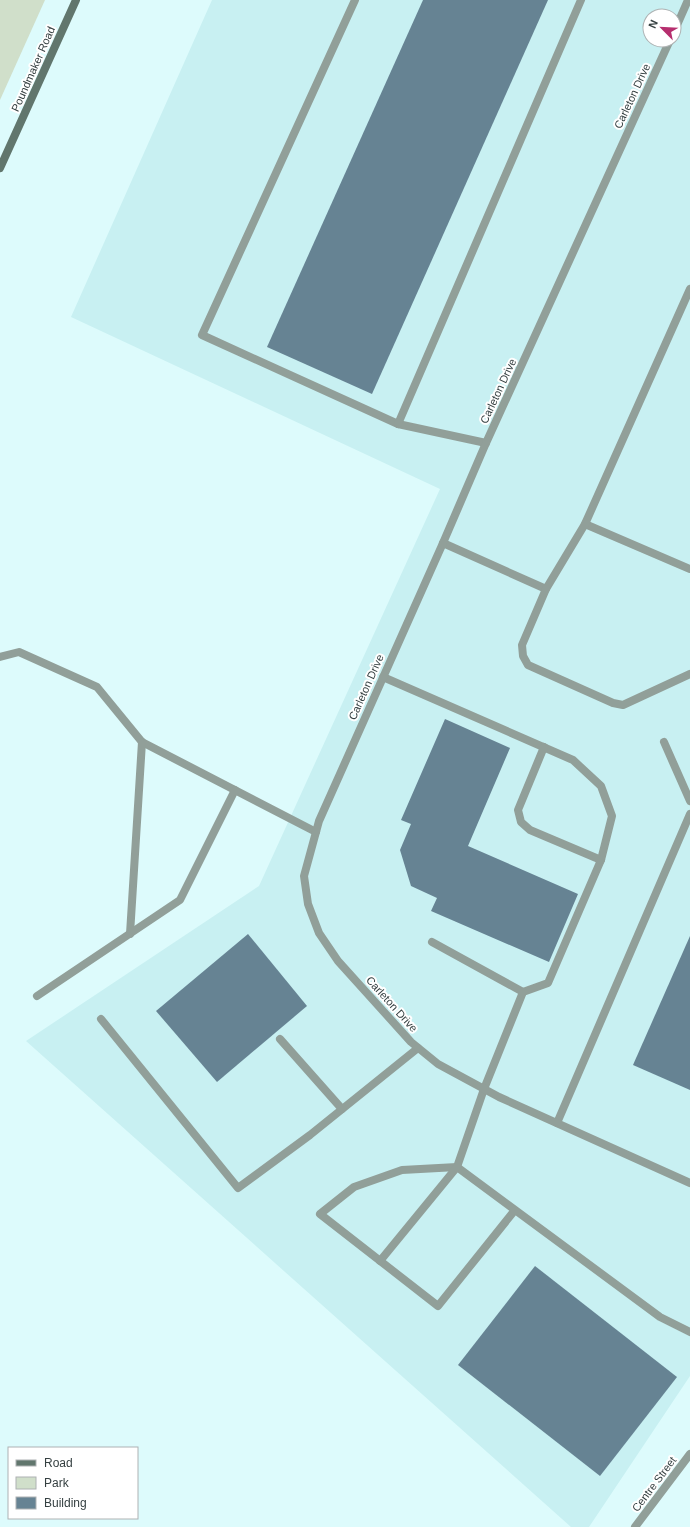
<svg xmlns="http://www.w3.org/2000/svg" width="690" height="1527" font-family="Arial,sans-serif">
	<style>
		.built { fill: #c8f0f2; fill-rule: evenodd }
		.green { fill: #d0dfca }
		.building { fill: #668393 }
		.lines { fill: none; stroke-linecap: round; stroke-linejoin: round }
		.lane { stroke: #919f99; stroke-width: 8 }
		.street { stroke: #919f99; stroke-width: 8 }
		.secondary { stroke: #61766d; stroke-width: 8 }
		.labels { text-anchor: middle; stroke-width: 4; stroke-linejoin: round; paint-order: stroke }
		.street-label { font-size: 11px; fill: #343f40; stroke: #fff }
	</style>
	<rect width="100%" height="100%" fill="#ddfbfc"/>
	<path class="built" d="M212,0h478v1376l-101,151h-18l-545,-486 233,-155 181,-397 -369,-172zM650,16h24v24h-24z"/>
	<polygon class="green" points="0,0 45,0 0,100"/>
	<g class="building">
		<polygon points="423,0 548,0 372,394 267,347"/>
		<polygon points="445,719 510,748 468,846 578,894 549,962 431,911 437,898 411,886 400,850 411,824 401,820"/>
		<polygon points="248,934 307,1006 217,1082 156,1011"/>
		<polygon points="690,936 690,1090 633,1065"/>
		<polygon points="535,1266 677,1377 600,1476 458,1365"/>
	</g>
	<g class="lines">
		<g class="lane">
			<polyline points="355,0 202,335 398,424 486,443"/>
			<polyline points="398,424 581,0"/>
			<polyline points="585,524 690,569"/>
			<polyline points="443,543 546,589 585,524 690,289"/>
			<polyline points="546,589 522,645 523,656 528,665 613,703 623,705 690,674"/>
			<polyline points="0,657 19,652 97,687 142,742 316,832"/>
			<polyline points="383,677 573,760 601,786 612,816 601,860 548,983 523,992"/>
			<polyline points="664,742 690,801"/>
			<polyline points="544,747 518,810 521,822 530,830 601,860"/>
			<polyline points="130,934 142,742"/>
			<polyline points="37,996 180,900 235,790"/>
			<polyline points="101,1019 238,1188 310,1135 418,1048"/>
			<polyline points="280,1039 342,1109"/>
			<polyline points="557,1123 690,814"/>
			<polyline points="515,1210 438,1306 320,1214 354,1187 402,1170 457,1167 660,1317 690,1332"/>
			<polyline points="380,1261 457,1167 484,1089 523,992 432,942"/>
		</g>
		<g class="street">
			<polyline points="674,32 688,0"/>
			<polyline points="670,40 486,443 443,543 319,821 304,876 308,904 319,933 338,961 411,1042 438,1064 499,1097 690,1183"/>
			<polyline points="635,1527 690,1454"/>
		</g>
		<polyline class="secondary" points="0,168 76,0"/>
	</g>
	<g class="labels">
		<g class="street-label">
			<text transform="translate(33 69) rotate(-66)" y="4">Poundmaker Road</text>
			<text transform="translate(632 96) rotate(-65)" y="4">Carleton Drive</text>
			<text transform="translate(498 391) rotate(-65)" y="4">Carleton Drive</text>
			<text transform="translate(366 687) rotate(-66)" y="4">Carleton Drive</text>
			<text transform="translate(392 1004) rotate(48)" y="4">Carleton Drive</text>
			<text transform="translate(654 1484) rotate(-53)" y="4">Centre Street</text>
		</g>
	</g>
	<rect x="8" y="1447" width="130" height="72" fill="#ffffff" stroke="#aeb2b3"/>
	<rect x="16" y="1460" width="20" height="6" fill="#61766d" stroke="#aeb2b3"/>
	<text x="44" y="1467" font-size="12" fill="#343f40">Road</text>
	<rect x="16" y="1477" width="20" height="12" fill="#d0dfca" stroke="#aeb2b3"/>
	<text x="44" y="1487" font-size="12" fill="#343f40">Park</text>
	<rect x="16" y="1497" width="20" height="12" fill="#668393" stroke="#aeb2b3"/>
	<text x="44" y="1507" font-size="12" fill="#343f40">Building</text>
	<g transform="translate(662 28) rotate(294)"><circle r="19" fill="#ffffff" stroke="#aeb2b3"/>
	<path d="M0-3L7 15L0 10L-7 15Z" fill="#b62e6e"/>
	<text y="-6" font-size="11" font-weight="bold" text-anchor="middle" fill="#343f40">N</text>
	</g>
</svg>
